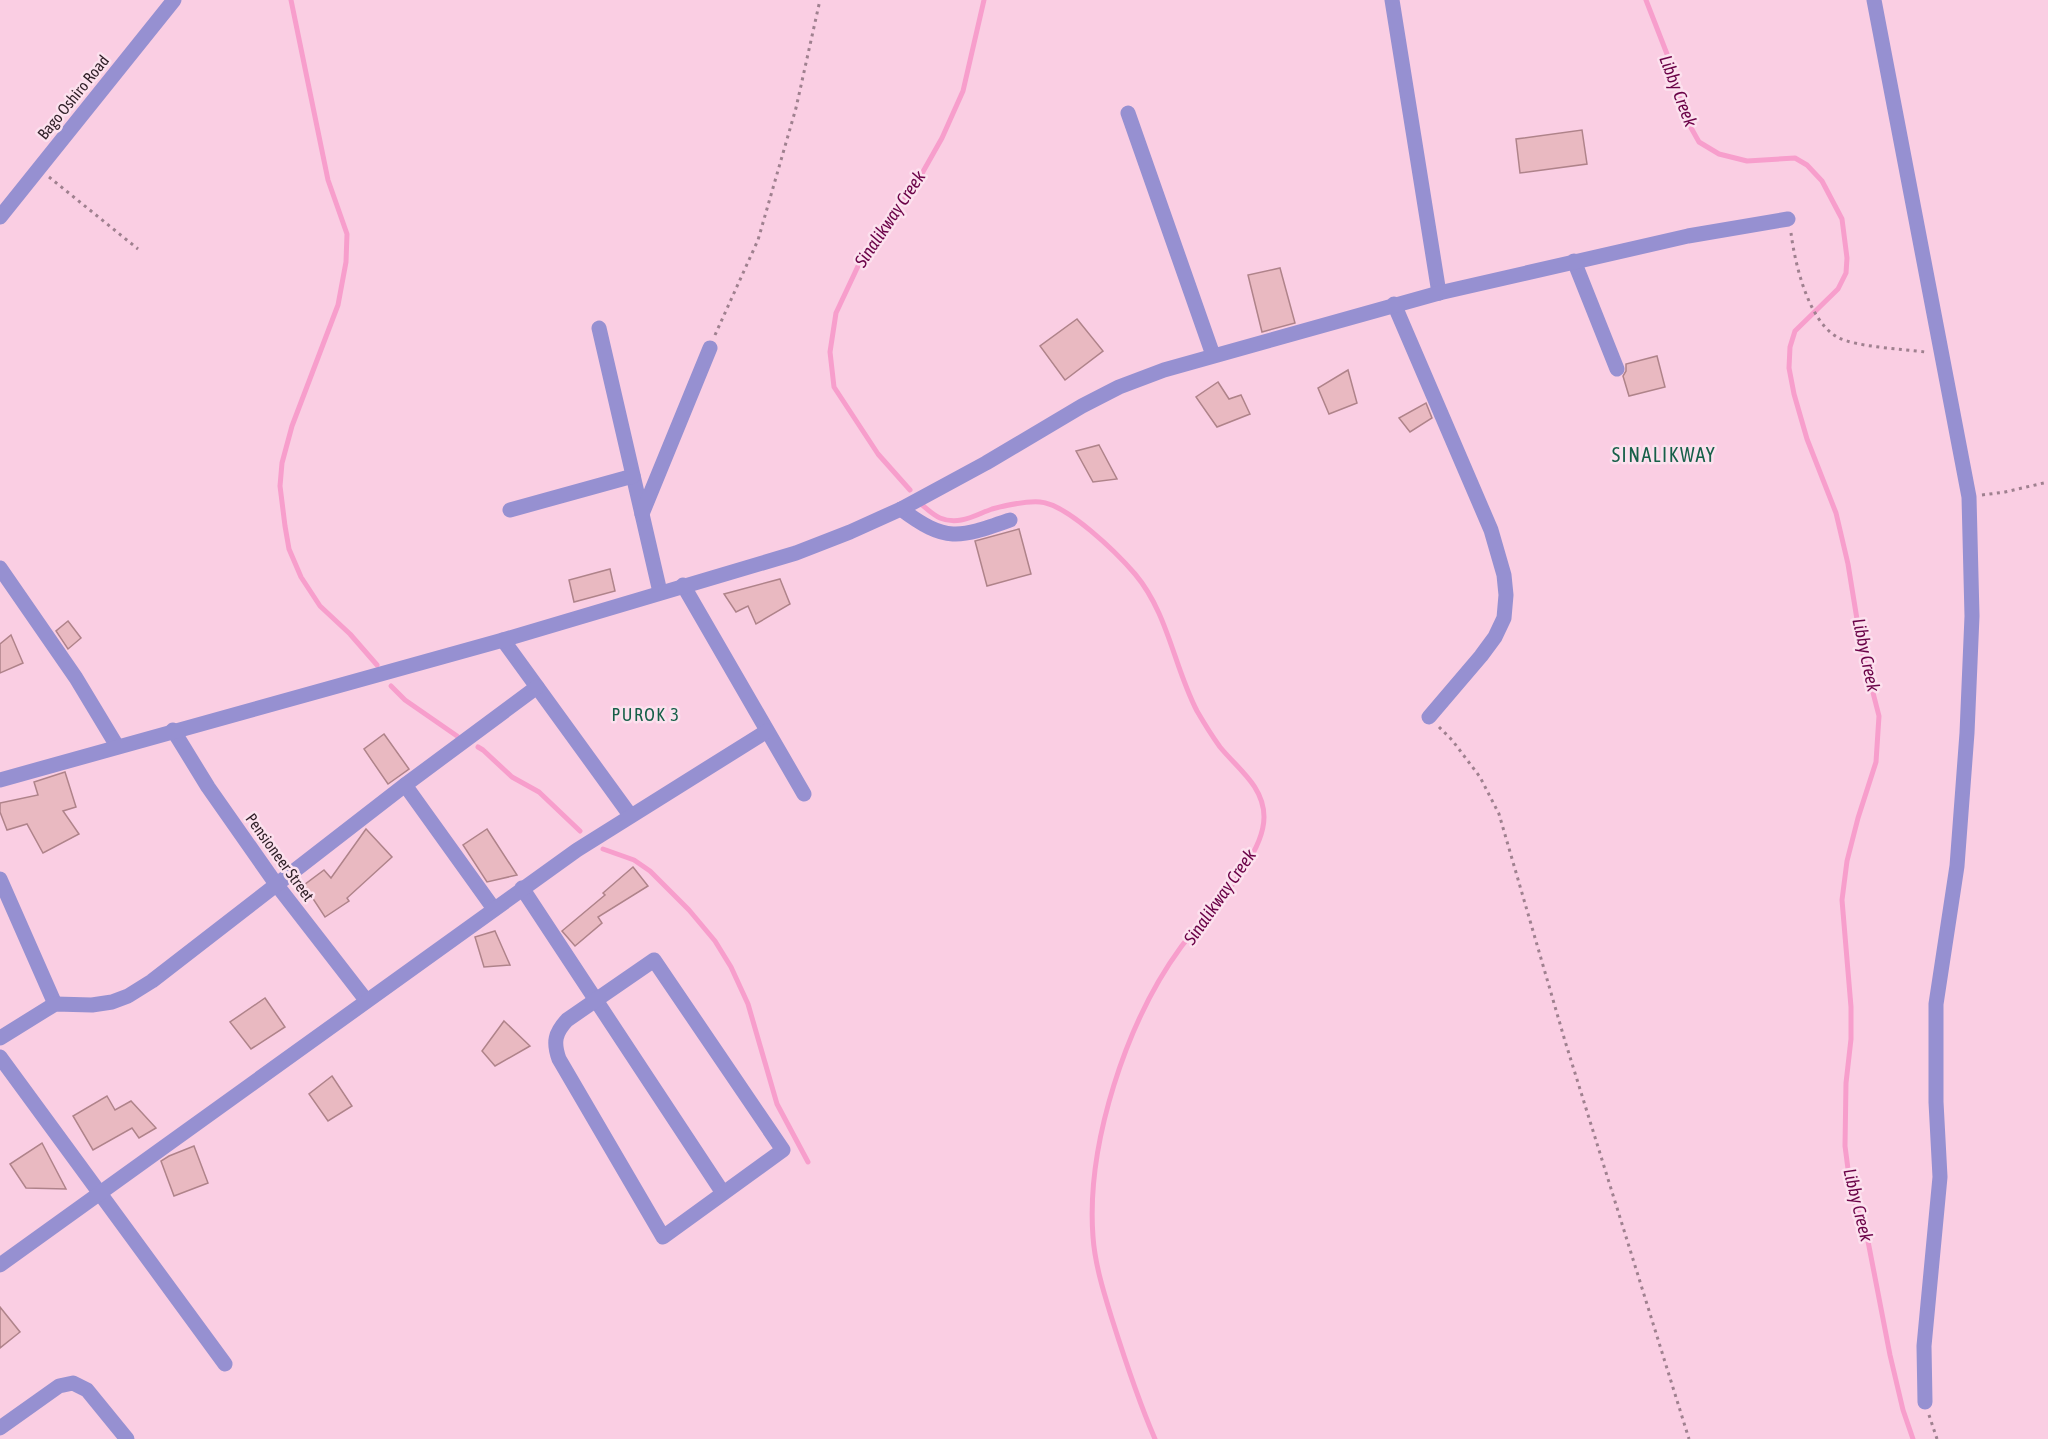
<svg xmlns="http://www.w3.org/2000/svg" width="2048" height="1439" font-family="'Asap Condensed',sans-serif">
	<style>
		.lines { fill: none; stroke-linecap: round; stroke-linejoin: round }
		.stream { stroke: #f79ecc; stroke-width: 5 }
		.building { fill: #e9b9c1; stroke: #af838a; stroke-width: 1.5 }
		.path { stroke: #9f808f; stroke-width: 3; stroke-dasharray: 3 4.5; stroke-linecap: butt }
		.minor { stroke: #9690d1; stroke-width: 15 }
		.labels { text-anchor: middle; stroke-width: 5; stroke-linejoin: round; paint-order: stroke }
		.street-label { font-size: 16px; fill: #2e1e26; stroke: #fce1ee }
		.water-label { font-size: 18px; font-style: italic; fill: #6a0247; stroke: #fce1ee }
		.neighbourhood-label { font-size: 18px; letter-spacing: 1.5px; fill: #176049; stroke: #fce1ee }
		.quarter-label { font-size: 20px; letter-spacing: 1.5px; fill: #176049; stroke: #fce1ee }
	</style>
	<rect width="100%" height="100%" fill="#facee3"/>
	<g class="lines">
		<g class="stream">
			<polyline points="291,0 328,180 347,234 346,262 338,305 292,426 282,463 280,486 285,526 289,549 301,577 320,606 350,634 377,665"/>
			<polyline points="1646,0 1667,54 1685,117 1699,142 1719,154 1747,161 1795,158 1807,165 1822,181 1842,219 1847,258 1846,273 1838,289 1795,331 1790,347 1789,368 1794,394 1807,439 1836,513 1848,564 1862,650 1879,716 1876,762 1858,818 1847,861 1842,900 1851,1007 1851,1039 1846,1083 1845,1146 1851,1192 1867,1236 1890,1355 1903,1410 1913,1439"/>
			<polyline points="910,490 878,454 834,387 830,352 836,313 859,264 920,177 942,138 963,91 984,0"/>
			<path d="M921,504c6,5 12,11 19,14 19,8 35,-3 52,-9 15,-4 33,-8 48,-7 27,2 77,51 95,72 33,39 39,93 62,137 7,12 15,25 23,36 17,21 44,39 44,70 0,42 -58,97 -83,130 -55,75 -95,198 -88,290 2,28 11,56 19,82 13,41 26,81 43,120"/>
			<polyline points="391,686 405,700 457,736"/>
			<polyline points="478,747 483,750 512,777 539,792 580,831"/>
			<polyline points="603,849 634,860 650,871 689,910 715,941 731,967 748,1004 777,1104 808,1162"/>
		</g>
	</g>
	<g class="building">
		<polygon points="1582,130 1587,164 1520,173 1516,139"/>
		<polygon points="1280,268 1295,323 1262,332 1248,275"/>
		<polygon points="1077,319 1103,351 1065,380 1040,346"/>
		<polygon points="1657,356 1665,387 1629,396 1623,376 1626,371 1626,364"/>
		<polygon points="1348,370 1357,403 1329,414 1318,388"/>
		<polygon points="1218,382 1229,399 1241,395 1250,414 1217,427 1196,397"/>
		<polygon points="1426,403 1432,418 1410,432 1399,418"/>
		<polygon points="1099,445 1117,479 1093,482 1076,451"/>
		<polygon points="1019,529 1031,574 987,586 975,541"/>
		<polygon points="610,569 615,591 574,602 569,580"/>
		<polygon points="780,579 790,604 756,624 748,606 736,612 724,594"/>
		<polygon points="68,621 81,638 68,649 56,631"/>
		<polygon points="11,635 23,663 0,673 0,644"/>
		<polygon points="384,734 409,769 388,784 364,749"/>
		<polygon points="65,772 76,807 63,811 79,834 43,853 27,824 7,830 0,812 0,803 38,795 34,782"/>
		<polygon points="366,829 392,857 347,898 349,901 325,917 304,885 324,870 331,878"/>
		<polygon points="487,829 517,875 487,882 463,845"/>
		<polygon points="633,867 648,886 598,917 602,923 575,946 562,931 605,895 603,893"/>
		<polygon points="495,931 510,965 484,967 475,937"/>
		<polygon points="265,998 285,1027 251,1049 230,1022"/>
		<polygon points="504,1021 530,1046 495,1066 482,1051"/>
		<polygon points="332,1076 352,1106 328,1121 309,1094"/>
		<polygon points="107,1096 115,1110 131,1101 156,1128 139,1138 132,1128 93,1150 73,1116"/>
		<polygon points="42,1143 66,1189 26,1188 10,1164"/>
		<polygon points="194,1146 208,1183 174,1196 161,1161 169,1156"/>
		<polygon points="0,1307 20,1332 0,1348"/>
	</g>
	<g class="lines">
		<g class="path">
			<polyline points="49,177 138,249"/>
			<path d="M1791,233c4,31 17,87 46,104 18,10 66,12 88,15"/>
			<polyline points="715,335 758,240 796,108 820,0"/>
			<polyline points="1982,495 2005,492 2048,482"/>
			<polyline points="1439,727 1452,740 1480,777 1499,814 1565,1041 1689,1439"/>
			<polyline points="1929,1415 1937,1439"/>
		</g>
		<g class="minor">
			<polyline points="1392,0 1439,293"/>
			<polyline points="1874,0 1969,497 1972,616 1967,733 1957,866 1936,1004 1936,1102 1940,1177 1924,1346 1925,1402"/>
			<polyline points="1128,113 1213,355"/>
			<polyline points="0,217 174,0"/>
			<polyline points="1574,261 1617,369"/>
			<polyline points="1394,304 1491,530 1504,575 1506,595 1504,618 1495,637 1481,656 1429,717"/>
			<polyline points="599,328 660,592"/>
			<path d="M901,509c45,34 58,29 109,11"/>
			<polyline points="510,510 633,476"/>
			<polyline points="642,514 710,348"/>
			<polyline points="0,568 76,678 117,746"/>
			<polyline points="683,585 804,794"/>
			<polyline points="503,640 630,815"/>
			<polyline points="173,730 208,787 276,884 366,1000"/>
			<polyline points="0,780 503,640 796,553 850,532 901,509 986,463 1082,406 1119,387 1164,370 1439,293 1688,236 1788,219"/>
			<polyline points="405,785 494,909"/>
			<polyline points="0,879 55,1004"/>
			<polyline points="522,888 723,1193"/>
			<path d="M654,960l129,190 -120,87 -104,-178c-6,-17 -4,-26 8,-39z"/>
			<polyline points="0,1038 55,1004 92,1005 112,1002 128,996 152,981 405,785 537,687"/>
			<polyline points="0,1057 225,1364"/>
			<polyline points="0,1265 577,850 767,731"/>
			<polyline points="0,1428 59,1386 73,1383 87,1390 127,1439"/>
		</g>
	</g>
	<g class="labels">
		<g class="street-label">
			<text transform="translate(73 97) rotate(-51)" y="6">Bago Oshiro Road</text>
			<text transform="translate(280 857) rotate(54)" y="6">Pensioneer Street</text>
		</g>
		<g class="water-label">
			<text transform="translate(1678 91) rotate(69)" y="6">Libby Creek</text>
			<text transform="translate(890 219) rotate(-56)" y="6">Sinalikway Creek</text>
			<text transform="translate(1866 655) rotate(78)" y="6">Libby Creek</text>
			<text transform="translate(1220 897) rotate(-55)" y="6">Sinalikway Creek</text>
			<text transform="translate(1858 1205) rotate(76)" y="6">Libby Creek</text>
		</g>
		<g class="neighbourhood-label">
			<text x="646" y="721">PUROK 3</text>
		</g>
		<g class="quarter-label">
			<text x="1664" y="462">SINALIKWAY</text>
		</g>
	</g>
</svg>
